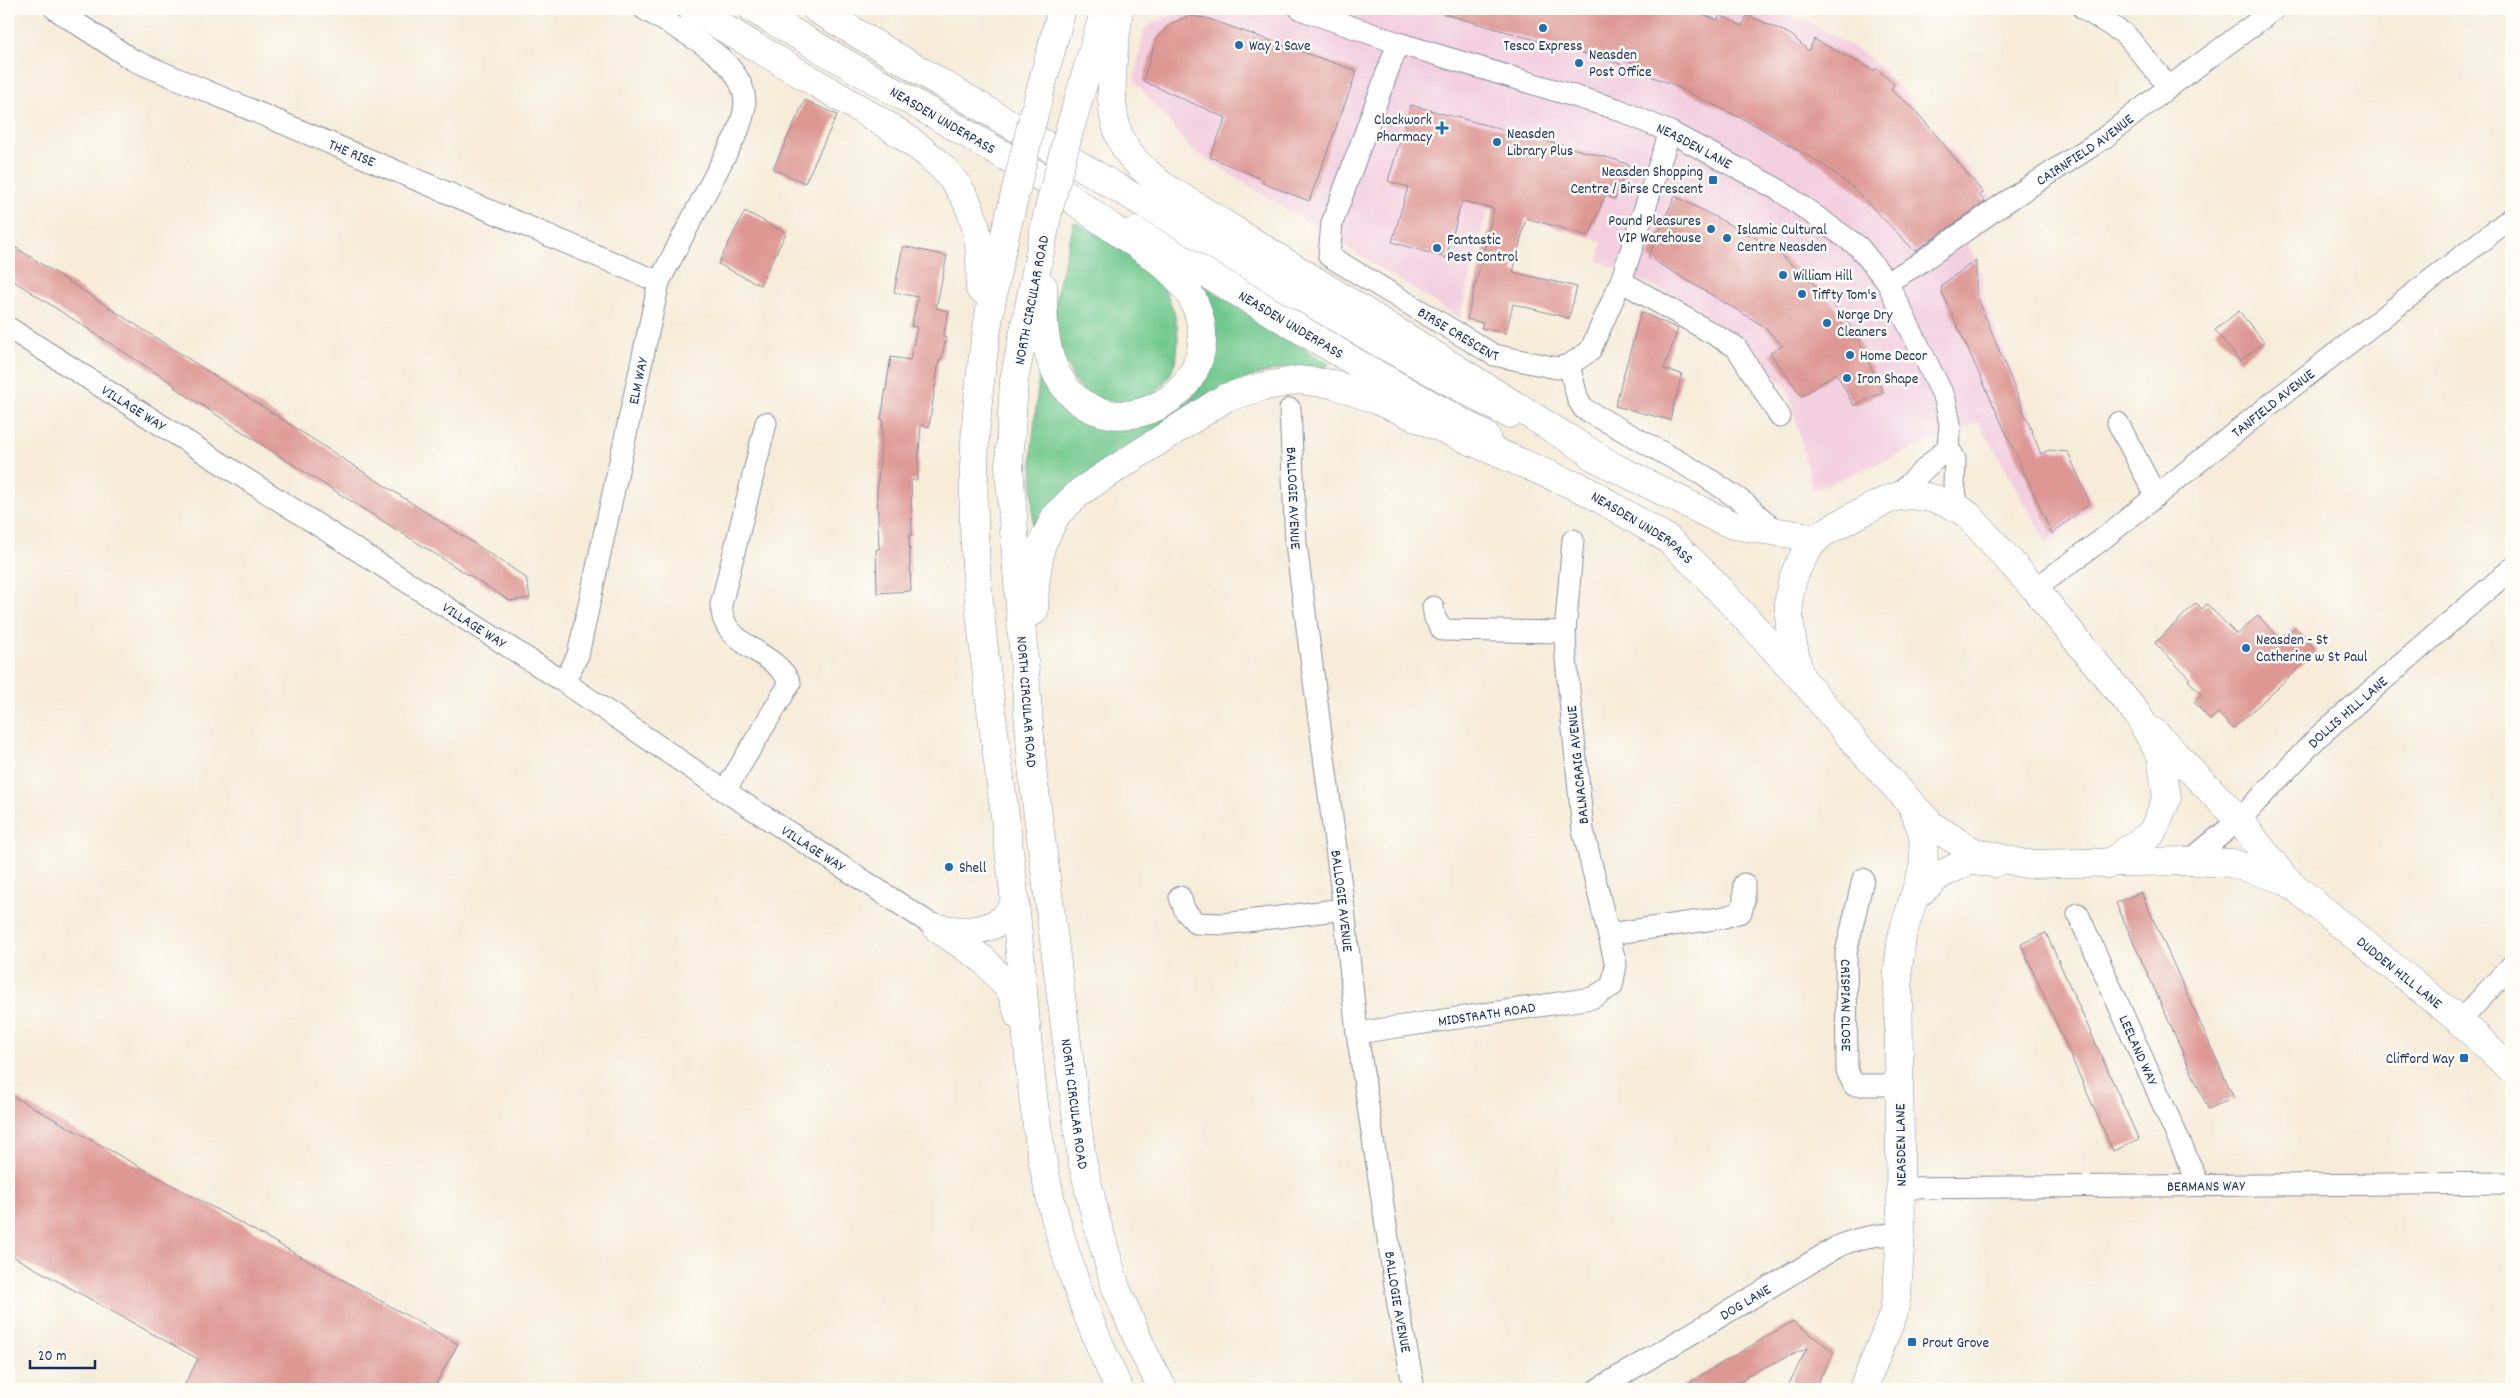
<svg xmlns="http://www.w3.org/2000/svg" width="2520" height="1398" font-family="Dekko,sans-serif">
	<style>
		.built { fill: #f3cfe0 }
		.green { fill: #70c88d; stroke: #467c76 }
		.building { fill: #de9894 }
		.lines { fill: none; stroke-linecap: round; stroke-linejoin: round }
		.minor-casing { stroke: #888e9c; stroke-width: 23 }
		.major-casing { stroke: #888e9c; stroke-width: 29 }
		.highway-casing { stroke: #888e9c; stroke-width: 29 }
		.minor { stroke: #fff; stroke-width: 21 }
		.major { stroke: #fff; stroke-width: 28 }
		.highway { stroke: #fff; stroke-width: 28 }
		.highway-bridge-casing { stroke: #888e9c; stroke-width: 29; stroke-linecap: butt }
		.highway-bridge { stroke: #fff; stroke-width: 28 }
		.poi-dot { fill: #1f6fb2; stroke: #fdfcf7; stroke-width: 2 }
		.labels { text-anchor: middle; stroke-width: 5; stroke-linejoin: round; paint-order: stroke }
		.poi-label { font-size: 15px; fill: #1b2f5e; stroke: #fdfcf7; text-anchor: start }
		.street-label { font-size: 15px; fill: #1b2f5e; stroke: #fdfcf7 }
	</style>
	<rect width="100%" height="100%" fill="#fdfcf7"/>
	<filter id="ink" filterUnits="userSpaceOnUse"><feTurbulence type="fractalNoise" baseFrequency=".02" numOctaves="2"/><feDisplacementMap in="SourceGraphic" scale="10" xChannelSelector="R" yChannelSelector="G"/><feConvolveMatrix kernelMatrix="1 2 1 2 8 2 1 2 1" color-interpolation-filters="sRGB"/></filter>
	<filter id="wash" filterUnits="userSpaceOnUse"><feTurbulence type="fractalNoise" baseFrequency=".0096" numOctaves="4" result="noise"/><feDisplacementMap in="SourceGraphic" scale="20" xChannelSelector="R" yChannelSelector="G"/><feGaussianBlur stdDeviation="1.12" result="paint"/><feColorMatrix in="noise" values="0 0 0 0 0 0 0 0 0 0 0 0 0 0 0 0 0 1.4 0 .05"/><feComposite in="paint" operator="in"/></filter>
	<g filter="url(#wash)">
		<rect width="100%" height="100%" fill="#f6ecd9"/>
		<polygon class="built" points="1184,9 1763,9 1809,22 1864,54 1884,70 1996,202 1961,229 1982,275 1981,294 2043,448 2068,449 2094,505 2047,543 1979,422 1813,490 1788,388 1694,305 1598,261 1602,241 1487,209 1460,318 1192,150 1134,80 1145,28"/>
		<g class="green">
			<path d="M1074,222c27,13 61,32 81,55 25,30 34,80 5,111 -19,20 -65,17 -83,-3 -4,-4 -6,-12 -8,-17 -5,-9 -13,-21 -14,-31 -4,-37 11,-79 19,-115z"/>
			<path d="M1201,284l128,80 -4,4c-31,-4 -57,2 -87,14l-205,150 -1,-84 7,-71c71,109 221,25 161,-89z"/>
		</g>
		<g id="blocks">
			<g class="building">
				<polygon points="1445,9 1688,9 1718,20 1720,15 1742,26 1747,15 1790,34 1809,51 1814,39 1874,71 1876,68 1894,84 1891,90 1912,107 1932,130 1983,193 1979,195 1985,202 1915,251 1851,186 1823,165 1757,126 1669,83 1617,63 1444,14"/>
				<polygon points="1188,16 1206,18 1357,71 1309,201 1262,183 1264,180 1210,157 1226,118 1143,81 1156,39 1169,25"/>
				<polygon points="805,100 837,115 805,183 773,169"/>
				<polygon points="1411,105 1616,160 1629,165 1615,199 1605,195 1589,236 1526,218 1513,272 1577,287 1569,318 1513,304 1506,333 1481,328 1483,323 1467,319 1494,209 1462,201 1446,258 1392,242 1408,187 1388,181"/>
				<polygon points="1675,196 1769,245 1813,283 1840,312 1855,333 1883,392 1854,406 1836,373 1802,396 1770,353 1783,346 1762,325 1648,257"/>
				<polygon points="745,211 786,233 760,285 718,264"/>
				<polygon points="9,243 506,564 526,578 530,598 510,601 284,459 174,387 175,385 9,278"/>
				<polygon points="903,246 947,256 936,308 949,311 943,337 946,338 941,360 939,360 929,427 921,425 917,480 911,480 912,535 909,535 911,591 877,593 876,550 879,549 877,493 883,420 881,419 891,357 910,360 917,327 911,326 918,297 894,292"/>
				<polygon points="1976,260 1976,293 2041,454 2049,450 2068,452 2090,503 2052,534 1941,290 1943,284"/>
				<polygon points="2239,311 2264,342 2240,361 2215,330"/>
				<polygon points="1641,312 1678,329 1664,369 1682,374 1670,420 1615,406"/>
				<polygon points="2196,603 2202,609 2207,604 2237,635 2258,615 2281,640 2295,627 2317,651 2233,729 2218,713 2210,720 2194,702 2202,695 2188,680 2190,679 2155,643"/>
				<polygon points="2141,892 2234,1098 2208,1109 2116,903"/>
				<polygon points="2046,933 2139,1140 2113,1151 2021,944"/>
				<polygon points="9,1094 458,1344 433,1389 182,1389 198,1359 9,1254"/>
				<polygon points="1793,1321 1834,1352 1814,1389 1788,1386 1807,1348 1745,1376 1747,1378 1728,1389 1678,1389"/>
			</g>
		</g>
	</g>
	<g filter="url(#ink)">
		<use href="#blocks" fill-opacity="0" stroke="#888e9c" stroke-width="1"/>
		<g class="lines">
			<g class="minor-casing">
				<g id="minor">
					<path id="s1" d="M55,9l78,51 526,222"/>
					<path id="s2" d="M1300,9l98,34 219,66 53,23 109,58 80,57 28,35 58,117 5,25 -2,23 7,12 -1,25 4,24"/>
					<polyline points="2084,9 2126,35 2169,87"/>
					<path id="s3" d="M1398,43l-66,180 -3,33 165,99 63,13 12,-3 21,-14 31,-70 49,-149"/>
					<polyline points="1621,281 1736,347 1780,417"/>
					<path id="s4" d="M1887,282l28,-16 88,-62 101,-66 65,-51 106,-78"/>
					<path id="s5" d="M9,328l555,354 161,109 212,137"/>
					<polyline points="1569,365 1578,400 1584,409 1703,475 1746,504 1775,531"/>
					<path id="s6" d="M1290,409l6,135 48,365 13,124 41,272 16,84"/>
					<polyline points="2118,423 2156,496"/>
					<polyline points="1895,497 1948,447"/>
					<path id="s7" d="M2035,589l65,-48 182,-146 229,-177"/>
					<polyline points="1433,607 1435,618 1442,630 1565,632"/>
					<path id="s8" d="M564,682l14,-27 81,-373 79,-151c4,-12 9,-24 6,-37 -8,-39 -69,-66 -100,-85"/>
					<path d="M725,791l65,-108c-12,-28 -56,-36 -66,-63 -2,-5 -2,-10 -3,-15l45,-182"/>
					<path id="s9" d="M2189,861l50,-41 80,-84 192,-167"/>
					<path id="s10" d="M1863,879l-17,74 1,118 7,14h45"/>
					<polyline points="1180,897 1185,911 1196,923 1223,924 1344,909"/>
					<path id="s11" d="M2078,914l121,271"/>
					<polyline points="1609,934 1721,918 1741,912 1744,901 1744,884"/>
					<polyline points="2460,1021 2511,966"/>
					<path id="s12" d="M1357,1033l235,-35 20,-12 4,-21 -33,-135 -17,-171 -1,-27 8,-92"/>
					<path id="s13" d="M1900,1188l611,-5"/>
					<path id="s14" d="M1598,1389l239,-142c20,-10 41,-12 64,-14"/>
				</g>
			</g>
			<g class="major-casing">
				<g id="major">
					<path id="s15" d="M753,9l288,168"/>
					<polyline points="816,9 1376,341 1509,414"/>
					<path id="s16" d="M1135,231l225,134 126,71"/>
					<polyline points="1592,456 1714,517 1734,525 1816,538"/>
					<path id="s17" d="M1577,485l91,54 34,32 99,107 57,68 73,79 41,26 53,13 164,-3 42,2 55,17"/>
					<path d="M1800,676c-7,-32 -17,-65 -7,-97 4,-12 14,-30 23,-40 6,-7 70,-40 80,-42 24,-5 54,4 72,18l67,74 103,126 23,41 6,42 -15,35 -44,31"/>
					<path id="s18" d="M2154,732l85,88 47,60 174,141 51,48"/>
					<polyline points="1916,896 1940,875 1969,861 1995,863"/>
					<polyline points="1863,1389 1893,1315 1897,1295 1901,1233 1898,970 1902,936 1924,865 1923,833 1913,808"/>
				</g>
			</g>
			<g class="highway-casing">
				<g id="highway">
					<path d="M692,9l198,118c69,45 94,78 90,162"/>
					<path d="M1119,9c-5,41 -17,106 8,142 10,14 23,24 36,35l451,281"/>
					<polyline points="1033,118 1062,9"/>
					<polyline points="1068,135 1105,9"/>
					<path d="M1038,175c25,18 51,36 77,55 27,19 63,39 78,70 46,96 -96,165 -139,68 -11,-23 -11,-57 -11,-82"/>
					<path d="M1014,198c-31,120 -47,243 -38,368 8,113 28,225 39,338 11,99 13,200 36,297 16,65 40,127 68,188"/>
					<path id="s19" d="M1048,212l-34,169 -5,85 24,310 49,384 15,63 19,65 27,63 20,38"/>
					<polyline points="1034,611 1035,584 1041,546 1056,515 1081,491 1225,398 1261,387 1298,380 1333,384 1374,399 1598,496"/>
					<polyline points="937,928 984,960 1011,991 1019,1016"/>
					<path d="M937,928c21,4 48,5 66,-9 4,-4 8,-11 12,-16"/>
				</g>
			</g>
			<use href="#minor" class="minor"/>
			<use href="#major" class="major"/>
			<use href="#highway" class="highway"/>
			<g class="highway-bridge-casing">
				<g id="highway-bridge">
					<polyline points="1014,198 1033,118"/>
					<polyline points="1048,212 1068,135"/>
				</g>
			</g>
			<use href="#highway-bridge" class="highway-bridge"/>
		</g>
	</g>
	<g class="poi-dot">
		<circle cx="1543" cy="28" r="5"/>
		<circle cx="1239" cy="45" r="5"/>
		<circle cx="1579" cy="63" r="5"/>
		<path d="M1439.5 120.5h5v5h5v5h-5v5h-5v-5h-5v-5h5z"/>
		<circle cx="1497" cy="142" r="5"/>
		<rect x="1708" y="175" width="10" height="10" rx="2.5"/>
		<circle cx="1711" cy="229" r="5"/>
		<circle cx="1727" cy="238" r="5"/>
		<circle cx="1437" cy="248" r="5"/>
		<circle cx="1783" cy="275" r="5"/>
		<circle cx="1802" cy="294" r="5"/>
		<circle cx="1827" cy="323" r="5"/>
		<circle cx="1850" cy="355" r="5"/>
		<circle cx="1847" cy="378" r="5"/>
		<circle cx="2246" cy="648" r="5"/>
		<circle cx="949" cy="867" r="5"/>
		<rect x="2459" y="1053" width="10" height="10" rx="2.5"/>
		<rect x="1907" y="1337" width="10" height="10" rx="2.5"/>
	</g>
	<g class="labels">
		<g class="poi-label">
			<text x="1249" y="50">Way 2 Save</text>
			<text x="1543" y="50" text-anchor="middle">Tesco Express</text>
			<text x="1589" y="59">Neasden<tspan x="1589" dy="17">Post Office</tspan></text>
			<text x="1432" y="124" text-anchor="end">Clockwork<tspan x="1432" dy="17">Pharmacy</tspan></text>
			<text x="1507" y="138">Neasden<tspan x="1507" dy="17">Library Plus</tspan></text>
			<text x="1703" y="176" text-anchor="end">Neasden Shopping<tspan x="1703" dy="17">Centre / Birse Crescent</tspan></text>
			<text x="1701" y="225" text-anchor="end">Pound Pleasures<tspan x="1701" dy="17">VIP Warehouse</tspan></text>
			<text x="1737" y="234">Islamic Cultural<tspan x="1737" dy="17">Centre Neasden</tspan></text>
			<text x="1447" y="244">Fantastic<tspan x="1447" dy="17">Pest Control</tspan></text>
			<text x="1793" y="280">William Hill</text>
			<text x="1812" y="299">Tiffty Tom's</text>
			<text x="1837" y="319">Norge Dry<tspan x="1837" dy="17">Cleaners</tspan></text>
			<text x="1860" y="360">Home Decor</text>
			<text x="1857" y="383">Iron Shape</text>
			<text x="2256" y="644">Neasden - St<tspan x="2256" dy="17">Catherine w St Paul</tspan></text>
			<text x="959" y="872">Shell</text>
			<text x="2454" y="1063" text-anchor="end">Clifford Way</text>
			<text x="1922" y="1347">Prout Grove</text>
		</g>
		<g class="street-label">
			<text dy="5" stroke="none"><textPath href="#s15" startOffset="220">NEASDEN UNDERPASS</textPath></text>
			<text dy="5" stroke="none"><textPath href="#s2" startOffset="418">NEASDEN LANE</textPath></text>
			<text dy="5" stroke="none"><textPath href="#s4" startOffset="238">CAIRNFIELD AVENUE</textPath></text>
			<text dy="5" stroke="none"><textPath href="#s1" startOffset="331">THE RISE</textPath></text>
			<text transform="translate(1031 300) rotate(-79)" y="5">NORTH CIRCULAR ROAD</text>
			<text dy="5" stroke="none"><textPath href="#s16" startOffset="182">NEASDEN UNDERPASS</textPath></text>
			<text dy="5" stroke="none"><textPath href="#s3" startOffset="376">BIRSE CRESCENT</textPath></text>
			<text dy="5" stroke="none"><textPath href="#s8" startOffset="311">ELM WAY</textPath></text>
			<text dy="5" stroke="none"><textPath href="#s7" startOffset="302">TANFIELD AVENUE</textPath></text>
			<text dy="5" stroke="none"><textPath href="#s5" startOffset="148">VILLAGE WAY</textPath></text>
			<text dy="5" stroke="none"><textPath href="#s6" startOffset="89">BALLOGIE AVENUE</textPath></text>
			<text dy="5" stroke="none"><textPath href="#s17" startOffset="78">NEASDEN UNDERPASS</textPath></text>
			<text dy="5" stroke="none"><textPath href="#s5" startOffset="552">VILLAGE WAY</textPath></text>
			<text dy="5" stroke="none"><textPath href="#s19" startOffset="494">NORTH CIRCULAR ROAD</textPath></text>
			<text dy="5" stroke="none"><textPath href="#s9" startOffset="218">DOLLIS HILL LANE</textPath></text>
			<text transform="translate(1577 765) rotate(-96)" y="5">BALNACRAIG AVENUE</text>
			<text dy="5" stroke="none"><textPath href="#s5" startOffset="958">VILLAGE WAY</textPath></text>
			<text dy="5" stroke="none"><textPath href="#s6" startOffset="495">BALLOGIE AVENUE</textPath></text>
			<text dy="5" stroke="none"><textPath href="#s18" startOffset="345">DUDDEN HILL LANE</textPath></text>
			<text dy="5" stroke="none"><textPath href="#s10" startOffset="128">CRISPIAN CLOSE</textPath></text>
			<text dy="5" stroke="none"><textPath href="#s12" startOffset="131">MIDSTRATH ROAD</textPath></text>
			<text dy="5" stroke="none"><textPath href="#s11" startOffset="149">LEELAND WAY</textPath></text>
			<text dy="5" stroke="none"><textPath href="#s19" startOffset="899">NORTH CIRCULAR ROAD</textPath></text>
			<text transform="translate(1900 1145) rotate(-91)" y="5">NEASDEN LANE</text>
			<text dy="5" stroke="none"><textPath href="#s13" startOffset="306">BERMANS WAY</textPath></text>
			<text dy="5" stroke="none"><textPath href="#s6" startOffset="900">BALLOGIE AVENUE</textPath></text>
			<text dy="5" stroke="none"><textPath href="#s14" startOffset="171">DOG LANE</textPath></text>
		</g>
	</g>
	<rect width="2520" height="1398" fill="none" stroke="#fdfcf7" stroke-width="30"/>
	<path d="M30 1360v8h65v-8" fill="none" stroke="#1b2f5e" stroke-width="2.5"/>
	<text x="38" y="1360" font-size="15" fill="#1b2f5e" stroke="#fdfcf7" stroke-width="4" paint-order="stroke">20 m</text>
</svg>
